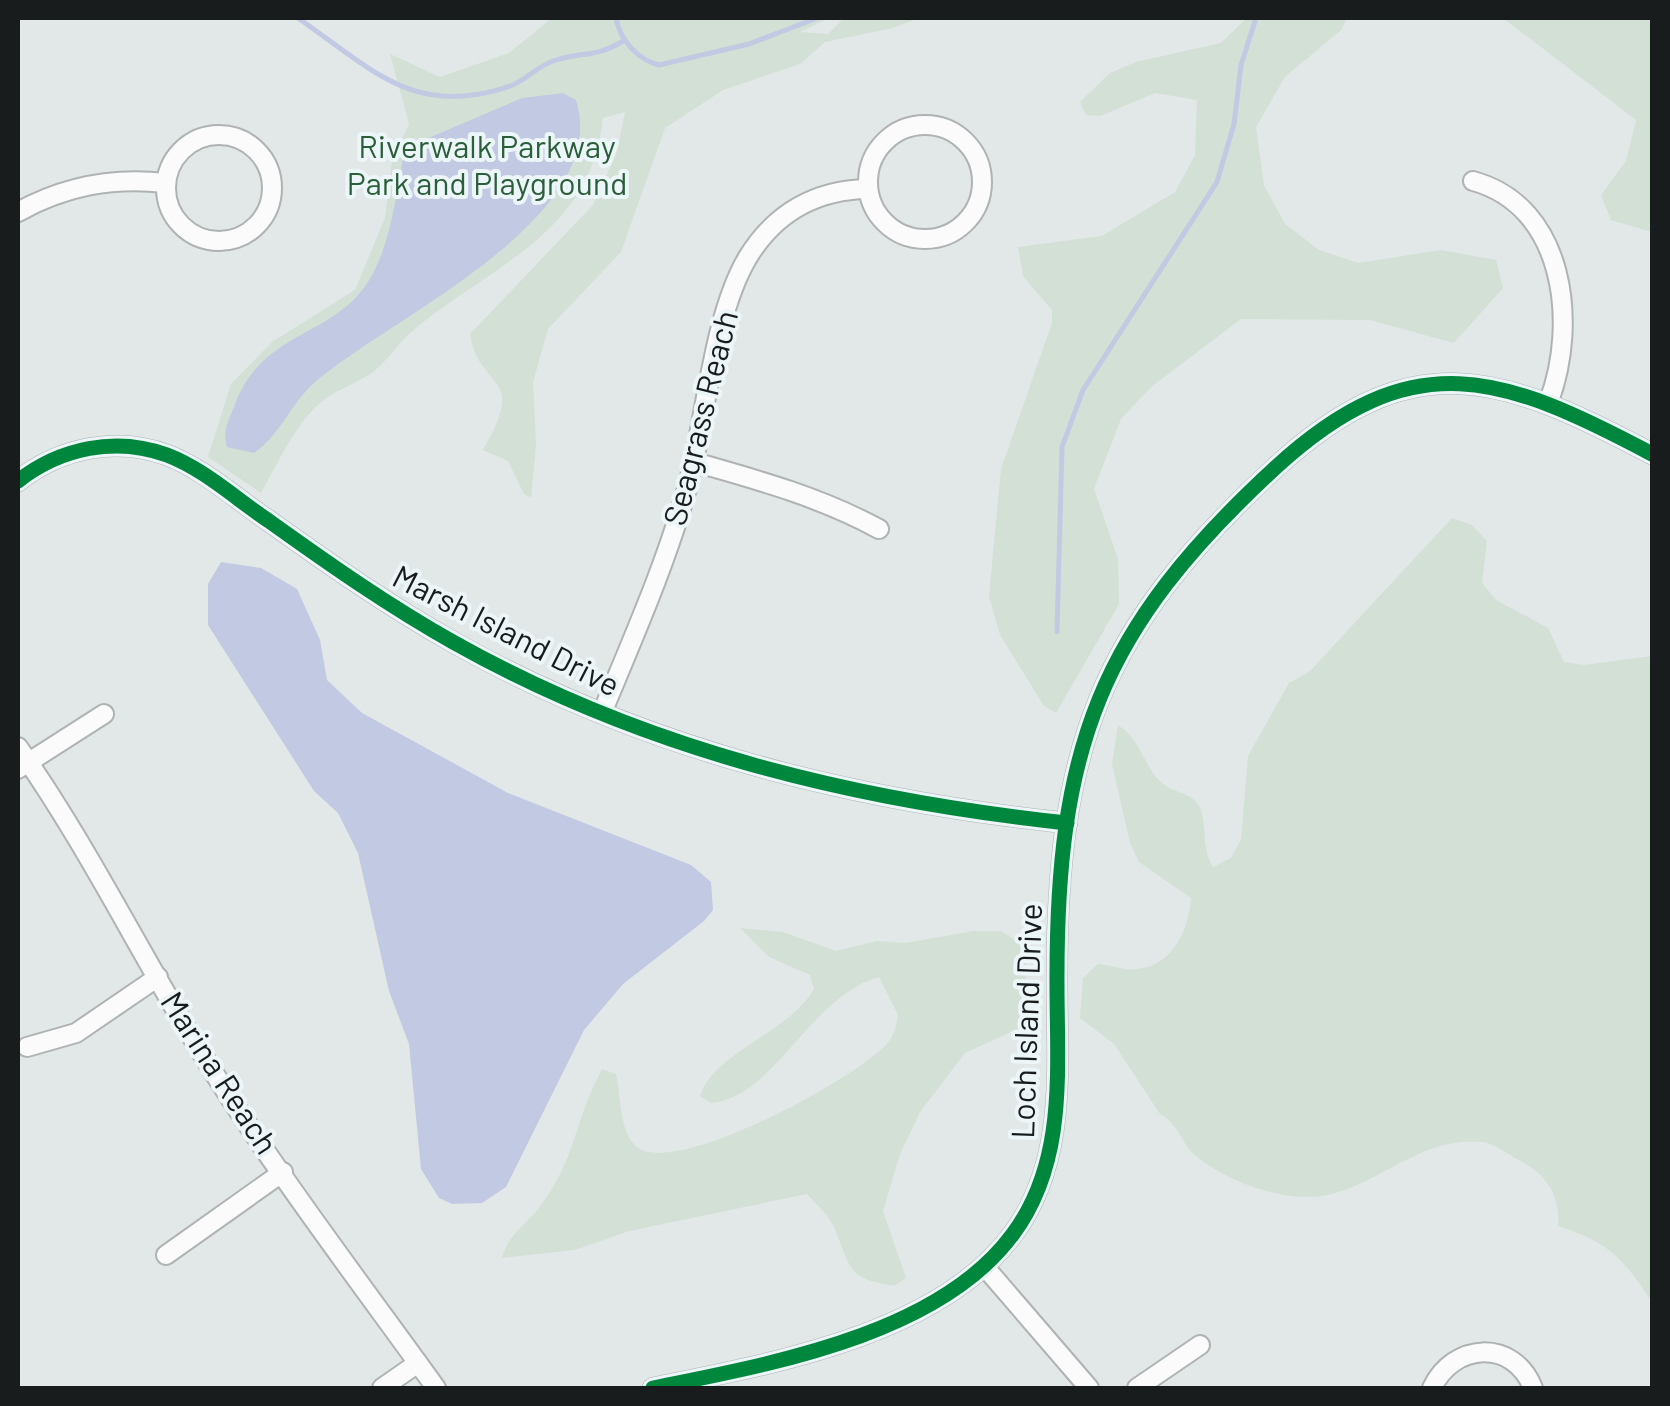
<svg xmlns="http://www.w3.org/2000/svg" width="1670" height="1406" font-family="Barlow,sans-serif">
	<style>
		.green { fill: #d3e0d6 }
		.water { fill: #c2c9e2 }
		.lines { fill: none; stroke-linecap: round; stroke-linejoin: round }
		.stream { stroke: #c2c9e2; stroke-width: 5 }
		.street-casing { stroke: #afb3b3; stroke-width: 22 }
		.street { stroke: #fbfbfb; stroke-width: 18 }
		.cycleway-casing { stroke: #ecf5f7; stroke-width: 21 }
		.cycleway { stroke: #00873e; stroke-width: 15 }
		.labels { text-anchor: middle; stroke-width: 8; stroke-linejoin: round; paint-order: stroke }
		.park-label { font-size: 32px; fill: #2b5e3a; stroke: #ecf5f7 }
		.street-label { font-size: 32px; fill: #191c1d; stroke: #ecf5f7 }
	</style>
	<rect width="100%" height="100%" fill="#e2e7e7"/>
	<g class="green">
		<path d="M552,18h277l-29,14 28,2 16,-16h75l-26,10 -68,14 -25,22 -77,26 -58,38 -44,124 -73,77 -15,53 3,63 -5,53 -7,-4 -16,-33 -25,-11c46,-79 -4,-58 -13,-116l123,-129 24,-53 8,-40 -22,6c-13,119 -114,147 -193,215 -13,12 -23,28 -37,39 -17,12 -38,18 -53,31 -26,23 -42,60 -59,90l-53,-36 23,-73 41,-42 83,-52 30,-72 7,-57 17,-37 -19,-70 50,23 69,-24z"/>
		<polygon points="1247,18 1347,18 1341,30 1285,77 1256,127 1264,185 1285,224 1319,250 1358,263 1441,250 1496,260 1503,288 1454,343 1370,320 1241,319 1151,387 1121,419 1094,489 1118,559 1119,604 1056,713 1044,706 1000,635 989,596 1001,469 1052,323 1052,310 1023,276 1018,247 1102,236 1175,192 1195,155 1197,100 1155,93 1100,116 1086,115 1080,102 1110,73 1136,62 1221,43"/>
		<polygon points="1503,18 1652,18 1652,232 1611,220 1601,195 1626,161 1636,120"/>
		<path d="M1452,518l20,7 15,16 -5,42 14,17 52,28 16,34 20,3 68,-9v646c-30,-45 -42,-59 -94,-76 3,-27 -10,-50 -34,-63 -12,-6 -28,-19 -41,-21 -68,-7 -113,54 -174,55 -36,1 -89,-19 -115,-43 -14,-13 -16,-31 -34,-40l-46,-70 -34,-26 3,-40 15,-14c12,1 28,7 40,5 36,-4 51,-41 53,-71l-52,-36 -9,-19 -18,-79 6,-39c26,17 25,45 48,61 12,8 24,6 33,20 9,17 1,40 14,61l18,-9 10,-19 7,-83 41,-73 21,-12z"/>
		<path d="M740,928l43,4 53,19 41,-10 28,2 69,-12h27l24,15 3,78 -63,29 -45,59 -20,42 -17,57 23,67 -12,8c-45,-8 -42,-14 -58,-54 -5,-15 -18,-26 -29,-38l-178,37 -54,19 -73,8c6,-23 21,-31 36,-49 37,-46 37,-91 64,-140l14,5c5,21 3,59 21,73 39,31 219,-69 250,-103 8,-9 9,-18 11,-29l-19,-38c-68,18 -105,121 -168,126l-11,-7c14,-44 89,-63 114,-107l-4,-14 -41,-18z"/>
	</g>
	<g class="water">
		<path d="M563,93l13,7c38,120 -192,220 -263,284 -23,21 -33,51 -59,69l-27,-6c-5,-16 2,-27 8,-43 28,-74 97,-66 133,-122 24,-38 28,-90 37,-134l117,-50z"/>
		<polygon points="221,562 261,568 297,589 320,640 327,680 362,713 508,793 691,865 711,882 713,910 704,921 623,984 584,1030 506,1187 482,1203 452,1204 439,1198 421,1169 409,1044 389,991 358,853 338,813 314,791 208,625 208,584"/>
	</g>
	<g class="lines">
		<g class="stream">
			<path d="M298,18c75,52 118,102 215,67 14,-6 25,-19 40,-24 29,-10 41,-2 72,-21"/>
			<path d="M616,18c4,22 22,42 43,47l90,-21 68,-26"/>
			<polyline points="1057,632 1062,447 1083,390 1217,182 1234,124 1241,65 1256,18"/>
		</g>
		<g class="street-casing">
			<g id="street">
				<circle cx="925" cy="182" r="57"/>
				<circle cx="219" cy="188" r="53"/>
				<path d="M1473,181c92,25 105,142 76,220"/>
				<path d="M18,212c47,-26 94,-35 147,-29"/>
				<path d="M694,462c64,18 126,35 185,67"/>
				<path d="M18,481c42,-33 98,-45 149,-26 37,14 69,44 102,66 60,43 120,85 184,121 190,107 398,158 614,181"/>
				<path d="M602,713c31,-75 64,-149 86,-228 18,-67 25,-170 60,-228 27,-44 68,-67 119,-68"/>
				<path d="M18,747c60,85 107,177 160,267 76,130 170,252 258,374"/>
				<polyline points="18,769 104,714"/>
				<polyline points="27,1047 76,1033 158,977"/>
				<polyline points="166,1255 283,1172"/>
				<polyline points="984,1266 1089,1388"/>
				<polyline points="382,1388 418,1363"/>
				<path d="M653,1388c117,-24 286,-53 360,-154 54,-73 44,-164 44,-249 -1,-237 42,-355 218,-517 138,-127 228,-93 377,-14"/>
				<polyline points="1137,1388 1200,1345"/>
				<path d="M1432,1388c21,-45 81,-50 101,0"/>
			</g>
		</g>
		<use href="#street" class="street"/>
		<g class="cycleway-casing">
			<g id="cycleway">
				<path d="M18,481c42,-33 98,-45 149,-26 37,14 69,44 102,66 60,43 120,85 184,121 190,107 398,158 614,181"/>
				<path d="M653,1388c117,-24 286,-53 360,-154 54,-73 44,-164 44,-249 -1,-237 42,-355 218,-517 138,-127 228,-93 377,-14"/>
			</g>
		</g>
		<use href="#cycleway" class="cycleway"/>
	</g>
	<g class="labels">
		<g class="park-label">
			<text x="487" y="158">Riverwalk Parkway<tspan x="487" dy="37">Park and Playground</tspan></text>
		</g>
		<g class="street-label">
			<text transform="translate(701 418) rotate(-76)" y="11">Seagrass Reach</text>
			<text transform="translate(506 631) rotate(27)" y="11">Marsh Island Drive</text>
			<text transform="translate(1027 1021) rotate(-88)" y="11">Loch Island Drive</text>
			<text transform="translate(219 1073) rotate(57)" y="11">Marina Reach</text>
		</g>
	</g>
	<rect width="1670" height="1406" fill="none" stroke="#191c1d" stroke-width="40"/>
</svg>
